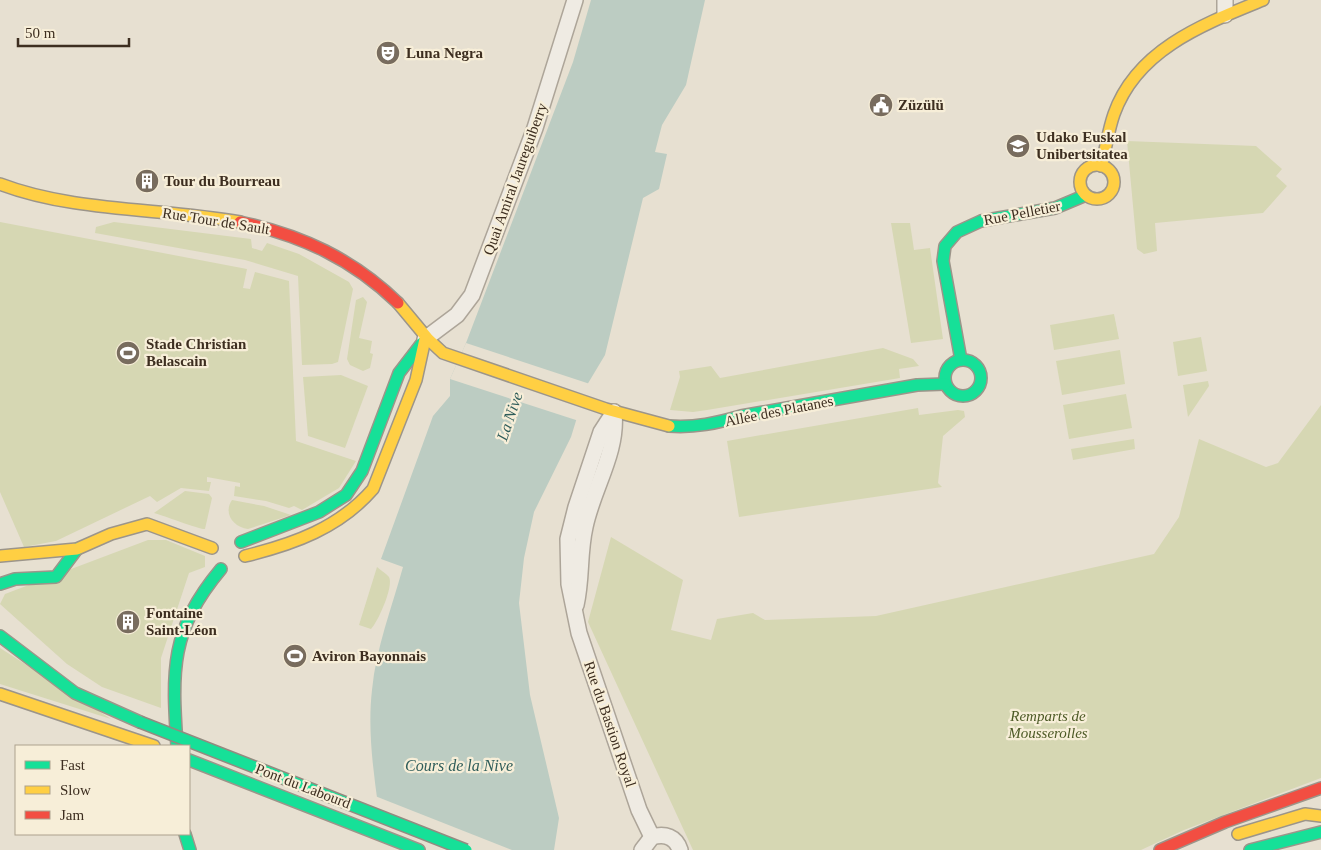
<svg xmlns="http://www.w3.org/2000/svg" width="1321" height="850" font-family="'Times New Roman',serif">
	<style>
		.green { fill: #d6d7b3 }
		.water { fill: #bcccc2 }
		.pier { fill: #e7e0d1 }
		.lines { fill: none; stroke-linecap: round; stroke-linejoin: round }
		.street-casing { stroke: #ada599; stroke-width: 18 }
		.fast-casing { stroke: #9c958a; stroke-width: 14 }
		.slow-casing { stroke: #9c958a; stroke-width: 14 }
		.jam-casing { stroke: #9c958a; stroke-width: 14 }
		.street { stroke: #efebe3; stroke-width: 15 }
		.fast { stroke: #16e098; stroke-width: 11 }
		.slow { stroke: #ffcf43; stroke-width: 11 }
		.jam { stroke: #f24e42; stroke-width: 11 }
		.fast-bridge-casing { stroke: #928b80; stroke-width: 14; stroke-linecap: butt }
		.fast-bridge { stroke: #16e098; stroke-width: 11 }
		.labels { text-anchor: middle; stroke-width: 4.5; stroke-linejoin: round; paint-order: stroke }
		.poi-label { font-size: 15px; font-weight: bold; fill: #3d2e20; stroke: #f7eed8; text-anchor: start }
		.street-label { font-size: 15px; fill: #3d2e20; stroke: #f7eed8 }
		.park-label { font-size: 15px; font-style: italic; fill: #4d5a26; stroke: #f7eed8 }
		.water-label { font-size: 16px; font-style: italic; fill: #2f5d5a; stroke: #f7eed8 }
	</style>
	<rect width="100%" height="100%" fill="#e7e0d1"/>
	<g class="green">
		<polygon points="1127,141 1256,146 1282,169 1276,176 1287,186 1263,213 1155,223 1157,251 1144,254 1137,249"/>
		<polygon points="0,222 247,269 243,288 250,289 255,272 289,281 296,441 356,461 339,488 302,510 294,506 289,508 266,501 234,496 235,486 240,487 240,483 207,477 207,482 211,482 209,491 181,488 157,502 150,496 56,541 24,547 0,492"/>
		<polygon points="114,222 251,239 252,248 262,251 267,243 299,254 349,282 353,289 338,362 332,364 302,365 298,276 245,260 95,233 96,227"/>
		<polygon points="891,223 910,223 914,250 930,248 943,339 911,343"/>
		<polygon points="363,297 367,302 359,338 372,341 370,353 373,354 370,368 363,371 350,365 347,359 356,300"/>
		<polygon points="1114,314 1119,339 1054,350 1050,325"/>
		<polygon points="1201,337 1207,371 1178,376 1173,342"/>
		<polygon points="883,348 913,359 919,366 899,369 900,378 707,410 693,412 670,410 680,377 679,371 711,366 720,378"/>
		<polygon points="1120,350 1125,384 1062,395 1056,361"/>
		<polygon points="341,375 368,386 345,448 308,436 303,377"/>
		<polygon points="1208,381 1209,386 1188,417 1183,385"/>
		<polygon points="1126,394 1132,428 1069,439 1063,405"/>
		<polygon points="1321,405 1321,778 1184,830 1141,850 693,850 588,622 611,537 683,580 671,630 711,640 717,619 753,613 765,620 876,616 1154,554 1179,517 1199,439 1266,467 1278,463"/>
		<polygon points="918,408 919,415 958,410 964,411 965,417 943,436 938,483 942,487 739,517 727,441"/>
		<polygon points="1134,439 1135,449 1073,460 1071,449"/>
		<path d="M185,491l24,3 3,4 -7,31c-4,1 -43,-14 -51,-16z"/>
		<path d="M232,500l32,6 27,9 -43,14c-15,-2 -25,-16 -16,-29z"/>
		<polygon points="148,540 166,540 205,556 205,567 189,573 161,658 161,708 102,687 67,664 0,604 5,594"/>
		<path d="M377,567c3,3 9,6 12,10 5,9 -11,45 -18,52l-12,-4z"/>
		<polygon points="0,648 111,719 0,684"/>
	</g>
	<path class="water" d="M591,0h114l-19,85 -24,40 -7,27 12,2 -8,35 -16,9 -38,157 -18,30 -16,52 -37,75 -10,46 -5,45 11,92 29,123 -5,32h-170c-6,-52 -18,-108 -12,-160 4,-42 20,-83 31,-123l-22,-8 52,-143 17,-20v-17l16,-36 107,-281z"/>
	<g class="pier">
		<polygon points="466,343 590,384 579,421 450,379"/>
		<polygon points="375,796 512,850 381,850"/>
	</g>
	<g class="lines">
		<g class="street-casing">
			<g id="street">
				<polyline points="1225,0 1225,15"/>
				<polyline points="425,339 457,315 472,295 535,128 575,0"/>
				<polyline points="614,412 601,432 576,507 568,539 569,584 579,633 639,810 652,837"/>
				<path d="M576,605c6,-26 3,-52 9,-78 8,-39 33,-74 29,-115"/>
				<path d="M642,850l10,-13c13,-4 24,0 28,13"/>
			</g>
		</g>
		<g class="fast-casing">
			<g id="fast">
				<circle cx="963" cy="378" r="18"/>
				<polyline points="961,360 943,261 945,246 957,232 981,221 1055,208 1086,195"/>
				<path d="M669,426c26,2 48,-3 72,-10l176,-31 28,-1"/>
				<polyline points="241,542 319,512 346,495 362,471 399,373 422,343"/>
				<polyline points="0,584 15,579 56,577 77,549"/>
				<polyline points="0,636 75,693 140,722"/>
				<path d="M177,746c-5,-76 -7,-116 44,-177"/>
				<polyline points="189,760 419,850"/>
				<polyline points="185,834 190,850"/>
				<polyline points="1250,850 1321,832"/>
			</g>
		</g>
		<g class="slow-casing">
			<g id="slow">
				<circle cx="1097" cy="182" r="17"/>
				<path d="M1101,166c5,-17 7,-35 13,-52 23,-65 90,-90 149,-114"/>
				<path d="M0,184c73,28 162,24 240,38"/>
				<polyline points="398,303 428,339 443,353 606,409 669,426"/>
				<polyline points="0,556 77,549 111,534 147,524 212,548"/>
				<path d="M245,556c49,-12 94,-28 128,-67l43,-109 9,-41"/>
				<polyline points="0,694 154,746"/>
				<polyline points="1238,834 1305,814 1321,816"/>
			</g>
		</g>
		<g class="jam-casing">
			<g id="jam">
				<path d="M240,222c61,13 113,37 158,81"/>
				<polyline points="1160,850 1225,822 1321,788"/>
			</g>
		</g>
		<use href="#street" class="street"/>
		<use href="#fast" class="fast"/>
		<use href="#slow" class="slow"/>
		<use href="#jam" class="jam"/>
		<g class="fast-bridge-casing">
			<polyline id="fast-bridge" points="140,722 466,850"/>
		</g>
		<use href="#fast-bridge" class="fast-bridge"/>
	</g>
	<defs>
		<g id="theatre-disc" transform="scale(1.25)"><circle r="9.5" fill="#786c5e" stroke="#f7eed8"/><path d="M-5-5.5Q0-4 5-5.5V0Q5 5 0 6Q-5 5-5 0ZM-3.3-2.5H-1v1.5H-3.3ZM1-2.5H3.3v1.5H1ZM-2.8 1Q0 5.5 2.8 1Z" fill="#fff"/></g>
		<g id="civic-disc" transform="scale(1.25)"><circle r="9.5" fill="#786c5e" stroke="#f7eed8"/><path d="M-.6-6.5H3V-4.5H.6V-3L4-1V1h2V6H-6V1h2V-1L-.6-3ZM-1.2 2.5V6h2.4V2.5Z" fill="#fff"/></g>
		<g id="university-disc" transform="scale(1.25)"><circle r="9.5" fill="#786c5e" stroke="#f7eed8"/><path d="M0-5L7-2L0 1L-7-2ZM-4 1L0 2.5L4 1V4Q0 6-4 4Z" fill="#fff"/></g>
		<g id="building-disc" transform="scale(1.25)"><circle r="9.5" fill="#786c5e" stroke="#f7eed8"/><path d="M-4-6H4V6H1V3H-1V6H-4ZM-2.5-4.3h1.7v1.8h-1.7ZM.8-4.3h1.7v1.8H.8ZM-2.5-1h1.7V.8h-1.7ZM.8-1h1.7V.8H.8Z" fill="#fff"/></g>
		<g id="stadium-disc" transform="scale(1.25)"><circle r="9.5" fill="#786c5e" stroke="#f7eed8"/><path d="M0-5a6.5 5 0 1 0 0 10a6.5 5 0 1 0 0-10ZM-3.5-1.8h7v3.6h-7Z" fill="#fff"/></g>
	</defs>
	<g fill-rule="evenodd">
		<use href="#theatre-disc" x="388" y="53"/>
		<use href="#civic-disc" x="881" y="105"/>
		<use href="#university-disc" x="1018" y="146"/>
		<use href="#building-disc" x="147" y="181"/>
		<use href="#stadium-disc" x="128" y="353"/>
		<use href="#building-disc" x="128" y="622"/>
		<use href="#stadium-disc" x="295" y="656"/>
	</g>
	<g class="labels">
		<g class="poi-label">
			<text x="406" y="58">Luna Negra</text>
			<text x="898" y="110">Züzülü</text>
			<text x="1036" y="142">Udako Euskal<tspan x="1036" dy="17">Unibertsitatea</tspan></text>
			<text x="164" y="186">Tour du Bourreau</text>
			<text x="146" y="349">Stade Christian<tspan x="146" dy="17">Belascain</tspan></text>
			<text x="146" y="618">Fontaine<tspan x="146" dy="17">Saint-Léon</tspan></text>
			<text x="312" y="661">Aviron Bayonnais</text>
		</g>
		<g class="street-label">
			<text transform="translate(515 179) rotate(-70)" y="5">Quai Amiral Jaureguiberry</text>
			<text transform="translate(1022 213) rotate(-11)" y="5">Rue Pelletier</text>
			<text transform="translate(216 221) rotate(9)" y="5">Rue Tour de Sault</text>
			<text transform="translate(779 411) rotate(-11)" y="5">Allée des Platanes</text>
			<text transform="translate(610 724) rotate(71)" y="5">Rue du Bastion Royal</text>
			<text transform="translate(303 786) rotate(21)" y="5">Pont du Labourd</text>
		</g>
		<g class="park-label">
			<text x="1048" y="721">Remparts de<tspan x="1048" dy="17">Mousserolles</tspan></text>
		</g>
		<g class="water-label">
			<text transform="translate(509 416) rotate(-71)" y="6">La Nive</text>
			<text x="459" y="771">Cours de la Nive</text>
		</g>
	</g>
	<rect x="15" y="745" width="175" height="90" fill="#f7eed8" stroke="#ada18e"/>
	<rect x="25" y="761" width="25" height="8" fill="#16e098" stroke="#ada18e"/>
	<text x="60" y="770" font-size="15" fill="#3d2e20">Fast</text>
	<rect x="25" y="786" width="25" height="8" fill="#ffcf43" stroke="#ada18e"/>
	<text x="60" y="795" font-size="15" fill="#3d2e20">Slow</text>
	<rect x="25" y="811" width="25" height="8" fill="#f24e42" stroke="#ada18e"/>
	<text x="60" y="820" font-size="15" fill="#3d2e20">Jam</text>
	<path d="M18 38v8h111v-8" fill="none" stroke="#3d2e20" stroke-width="2.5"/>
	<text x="25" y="38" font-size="15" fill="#3d2e20" stroke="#f7eed8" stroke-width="4" paint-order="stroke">50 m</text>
</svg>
